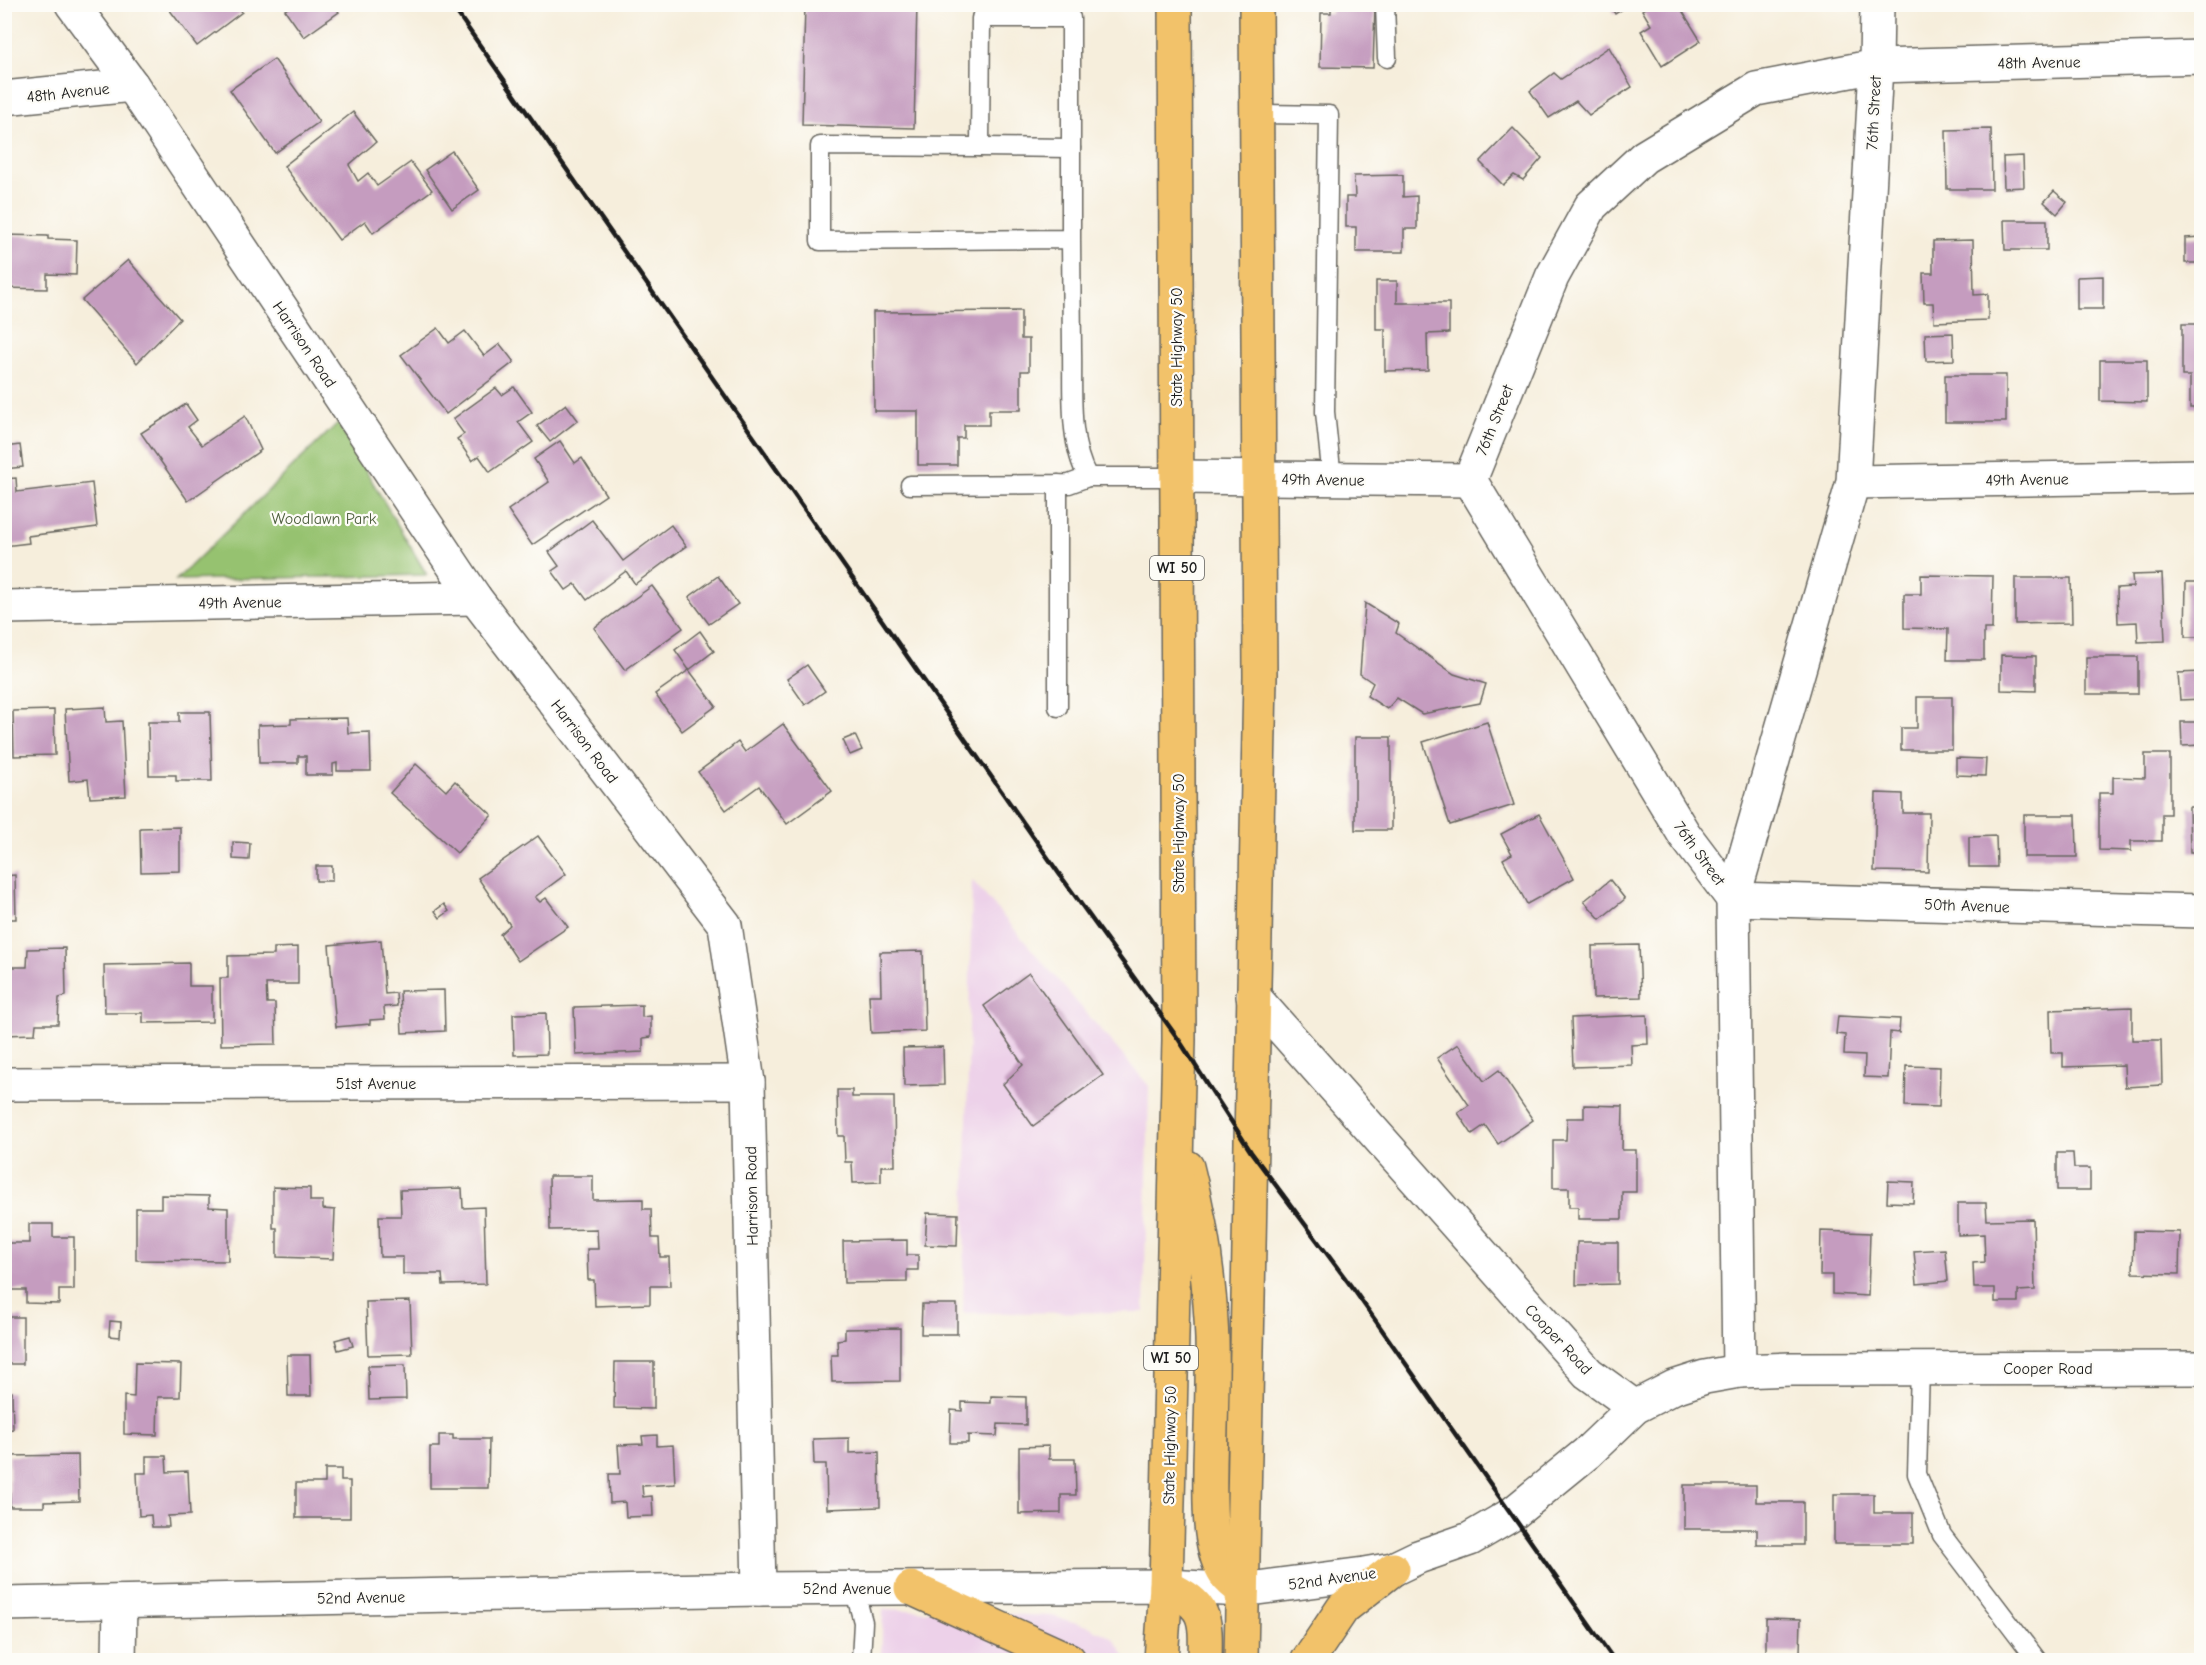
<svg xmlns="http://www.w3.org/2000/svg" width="2206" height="1665" font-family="'Comic Neue',sans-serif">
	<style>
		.built { fill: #edd1e9 }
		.green { fill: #96c26f; stroke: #596f46; stroke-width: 1.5 }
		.building { fill: #c59cbf }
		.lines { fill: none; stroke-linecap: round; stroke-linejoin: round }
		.service-casing { stroke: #68665f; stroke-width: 21 }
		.minor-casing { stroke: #68665f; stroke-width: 36 }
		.tertiary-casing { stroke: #68665f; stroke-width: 36 }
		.primary-casing { stroke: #68665f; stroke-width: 36 }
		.service { stroke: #fff; stroke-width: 18 }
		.minor { stroke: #fff; stroke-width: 33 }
		.tertiary { stroke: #fff; stroke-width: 33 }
		.primary { stroke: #f2c26a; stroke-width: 33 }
		.rail { stroke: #1c1c1c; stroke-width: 4.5 }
		.labels { text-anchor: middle; stroke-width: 4.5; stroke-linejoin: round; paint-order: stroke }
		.shield { fill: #fdfcf7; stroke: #605f5e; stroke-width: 1.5 }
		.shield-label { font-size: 15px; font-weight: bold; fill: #1c1c1c }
		.street-label { font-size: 16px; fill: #1c1c1c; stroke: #fdfcf7 }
		.park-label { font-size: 16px; fill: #4d5e3d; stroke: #fdfcf7 }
	</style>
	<rect width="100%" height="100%" fill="#fdfcf7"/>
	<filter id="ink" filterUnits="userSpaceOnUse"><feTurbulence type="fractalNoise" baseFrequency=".0167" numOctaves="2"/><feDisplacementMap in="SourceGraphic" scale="12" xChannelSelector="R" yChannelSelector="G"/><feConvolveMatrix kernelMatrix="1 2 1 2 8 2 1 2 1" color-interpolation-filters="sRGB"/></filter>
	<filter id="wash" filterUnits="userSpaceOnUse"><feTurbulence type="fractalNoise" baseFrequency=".008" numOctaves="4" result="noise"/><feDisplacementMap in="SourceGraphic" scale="24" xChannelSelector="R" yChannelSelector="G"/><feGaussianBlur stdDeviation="1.35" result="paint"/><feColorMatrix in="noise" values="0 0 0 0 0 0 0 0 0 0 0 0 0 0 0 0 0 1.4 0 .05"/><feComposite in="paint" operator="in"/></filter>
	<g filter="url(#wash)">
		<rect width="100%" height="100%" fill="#f6eedc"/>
		<g class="built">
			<polygon points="972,880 1149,1086 1144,1312 963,1313"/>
			<polygon points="883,1609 1052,1616 1088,1626 1114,1639 1128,1660 881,1660"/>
		</g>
		<polygon class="green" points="338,423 427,575 176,580"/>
		<g id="blocks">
			<g class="building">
				<polygon points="174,4 237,4 242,12 197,46 169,9"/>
				<polygon points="294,4 333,4 339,12 304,37 285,10"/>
				<polygon points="805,4 917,4 914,128 802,125"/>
				<polygon points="1609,4 1631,4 1615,14"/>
				<polygon points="1651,4 1678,4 1701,41 1662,66 1641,31 1651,25 1642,10"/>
				<polygon points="1331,5 1375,5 1373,68 1320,67 1321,13 1331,13"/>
				<polygon points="1609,47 1632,87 1589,115 1576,101 1549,118 1530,91 1554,73 1561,79"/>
				<polygon points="274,59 319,122 275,153 230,90"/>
				<polygon points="353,112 376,142 349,165 358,181 368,173 377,186 411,162 432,190 373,233 365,221 339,240 284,166"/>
				<polygon points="1513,128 1542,158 1523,180 1514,175 1503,185 1480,162"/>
				<polygon points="1991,129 1992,189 1947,189 1946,130"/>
				<polygon points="452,151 479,190 452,209 425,170"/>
				<polygon points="2023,156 2024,187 2004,188 2003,157"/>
				<polygon points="1403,175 1403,197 1417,196 1417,229 1404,229 1404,252 1356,252 1356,227 1346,227 1346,197 1355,197 1354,176"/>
				<polygon points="2054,191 2067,202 2057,214 2044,202"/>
				<polygon points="2004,220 2047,220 2047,250 2005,250"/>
				<polygon points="4,235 48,236 48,239 77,240 76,275 47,274 47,289 4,288"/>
				<polygon points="2202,237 2202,263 2185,263 2185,238"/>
				<polygon points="1973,240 1974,295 1988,294 1988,320 1934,322 1933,303 1924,303 1923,273 1933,273 1933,241"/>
				<polygon points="128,260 180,319 137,363 82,300"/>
				<polygon points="2103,276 2103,309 2077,309 2077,277"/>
				<polygon points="1376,281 1397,281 1397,303 1449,303 1449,333 1427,334 1428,370 1385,371 1385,329 1376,329"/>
				<polygon points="1021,311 1021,339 1029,339 1029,371 1021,371 1021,410 989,410 989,425 964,425 964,438 957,438 957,465 918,465 918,411 874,411 873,312"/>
				<polygon points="2182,324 2202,324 2202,408 2190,408 2190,376 2182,376"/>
				<polygon points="438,328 449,343 465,331 484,356 500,344 514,362 446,414 401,355"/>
				<polygon points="1953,333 1954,360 1926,361 1925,334"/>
				<polygon points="2100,360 2147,360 2147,402 2100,401"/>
				<rect x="1945" y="375" width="61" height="47"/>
				<polygon points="514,387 532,412 518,422 533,442 490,472 479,456 472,461 457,439 464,434 453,419 496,388 502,395"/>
				<polygon points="186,404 197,420 188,427 202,445 245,416 261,450 188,501 141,433"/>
				<polygon points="566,404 578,420 550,442 537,426"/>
				<polygon points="560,441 575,463 582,458 606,495 532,545 508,510 549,482 534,459"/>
				<polygon points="20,445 23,467 4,469 4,447"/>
				<polygon points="16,478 17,492 92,483 97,527 28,536 29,543 4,546 4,479"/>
				<polygon points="592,520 623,561 671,525 686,546 635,584 626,571 587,600 575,584 566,590 552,571 559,566 549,552"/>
				<polygon points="2162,574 2165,641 2138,642 2137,622 2118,623 2117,588 2133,587 2132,575"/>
				<polygon points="1921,575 1993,576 1992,629 1984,629 1984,660 1947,660 1948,629 1904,628 1904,594 1921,594"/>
				<polygon points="718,576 738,604 709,624 689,597"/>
				<polygon points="2015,578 2071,578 2072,623 2015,624"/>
				<polygon points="2186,582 2202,582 2202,637 2185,637"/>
				<polygon points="652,586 683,628 625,670 594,628"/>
				<polygon points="1365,603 1399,624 1396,633 1454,674 1486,684 1480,703 1422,714 1397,698 1387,709 1367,696 1373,683 1360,674"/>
				<polygon points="700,631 714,651 689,670 675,650"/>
				<polygon points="2001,655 2036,656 2036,691 2001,690"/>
				<rect x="2086" y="657" width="52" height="37"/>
				<polygon points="807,665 825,691 805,705 787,679"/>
				<polygon points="689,670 716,706 682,731 655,694"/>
				<polygon points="2202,672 2202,699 2180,700 2178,673"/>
				<polygon points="1917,697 1952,697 1952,750 1901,750 1901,728 1917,728"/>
				<polygon points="105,707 106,722 122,721 126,796 90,798 88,779 69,781 65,709"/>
				<polygon points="54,710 55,755 14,756 13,711"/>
				<polygon points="179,712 210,712 212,781 176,781 176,775 149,775 148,722 179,722"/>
				<polygon points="347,718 348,733 370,732 371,771 337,771 337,763 333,764 333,775 306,775 306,756 298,756 298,763 259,763 258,725 291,724 291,719"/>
				<polygon points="1487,722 1514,805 1450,825 1423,742"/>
				<polygon points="2181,722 2202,722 2202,745 2182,746"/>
				<polygon points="783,724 832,791 787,824 759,786 726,810 698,772 738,742 745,752"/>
				<polygon points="855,735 862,750 850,755 843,740"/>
				<rect x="1355" y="737" width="36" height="93"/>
				<polygon points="2145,754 2170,754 2170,814 2162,814 2162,841 2131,841 2131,851 2099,850 2099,793 2113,793 2113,777 2145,778"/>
				<polygon points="1956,758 1986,759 1985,776 1956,775"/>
				<polygon points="416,764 446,791 455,781 492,815 457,853 390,793"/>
				<polygon points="1876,793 1903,794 1903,813 1929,813 1928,872 1874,871"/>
				<polygon points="2189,807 2202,807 2202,852 2190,852"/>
				<polygon points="1539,814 1574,878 1527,904 1503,859 1512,854 1501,834"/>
				<polygon points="2024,815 2076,815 2077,857 2024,857"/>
				<polygon points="180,827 180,871 141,872 140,828"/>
				<polygon points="538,836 566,874 535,897 540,902 546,898 568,927 518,961 500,934 510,925 478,878"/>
				<polygon points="1996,836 1997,867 1969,867 1969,837"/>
				<polygon points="233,842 250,843 249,860 233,859"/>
				<rect x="316" y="866" width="16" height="15"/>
				<polygon points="15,875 16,919 4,919 4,876"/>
				<polygon points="1610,880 1625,899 1600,919 1584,901"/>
				<polygon points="444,904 449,911 440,918 435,911"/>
				<polygon points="381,940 385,994 396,993 397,1006 384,1007 385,1019 370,1020 370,1024 336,1027 329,945"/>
				<polygon points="1639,945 1641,997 1593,998 1592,946"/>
				<polygon points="298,947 298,984 266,984 267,1003 275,1003 276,1044 221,1045 220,978 228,978 228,956 274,955 274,948"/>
				<polygon points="65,948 66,996 59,998 58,1024 36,1024 35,1034 4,1035 4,967 27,967 28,949"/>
				<polygon points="923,951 925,1031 871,1033 869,995 881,995 880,952"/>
				<polygon points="189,963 189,986 212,986 212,1022 143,1023 143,1013 105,1013 104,965"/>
				<polygon points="1029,973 1103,1075 1033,1126 1003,1084 1023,1065 984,1006"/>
				<polygon points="444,990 445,1031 402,1033 400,991"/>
				<polygon points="642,1005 642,1017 651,1016 651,1037 643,1038 643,1052 576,1055 574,1007"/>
				<polygon points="2132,1007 2132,1040 2161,1040 2162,1085 2125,1087 2124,1065 2063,1067 2063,1053 2051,1053 2050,1010"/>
				<polygon points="546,1013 547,1054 514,1055 513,1014"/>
				<polygon points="1647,1015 1648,1044 1631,1045 1632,1065 1573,1067 1571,1018"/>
				<polygon points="1838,1016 1900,1019 1899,1033 1890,1032 1888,1078 1864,1077 1865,1056 1844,1055 1845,1035 1836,1034"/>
				<polygon points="1458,1044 1484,1081 1499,1070 1533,1120 1498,1144 1485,1125 1472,1134 1458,1113 1469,1105 1437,1058"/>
				<polygon points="943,1047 944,1085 904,1086 903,1048"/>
				<polygon points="1906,1066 1940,1067 1939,1107 1905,1106"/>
				<polygon points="837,1090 852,1090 852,1097 894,1097 895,1166 881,1166 881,1182 853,1183 852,1162 845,1162 844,1136 838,1136"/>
				<polygon points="1584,1105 1623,1106 1622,1150 1636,1150 1636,1192 1622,1192 1622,1219 1578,1219 1578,1207 1569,1207 1569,1188 1553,1188 1553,1140 1566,1140 1567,1118 1584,1118"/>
				<polygon points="2057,1153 2073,1153 2074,1168 2090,1168 2090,1190 2057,1190"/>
				<polygon points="549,1176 593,1176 593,1200 643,1199 643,1209 651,1209 652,1238 659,1238 660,1257 669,1257 670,1286 650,1286 650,1304 595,1306 594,1280 588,1280 587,1249 598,1249 597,1229 550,1230"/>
				<polygon points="1888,1181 1914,1182 1913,1203 1887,1202"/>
				<polygon points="273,1187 310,1188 310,1201 323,1201 323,1209 335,1210 333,1259 277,1257 277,1228 273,1228"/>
				<polygon points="462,1188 463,1208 484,1207 486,1284 443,1285 442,1274 403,1274 403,1257 380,1257 379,1216 401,1216 400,1190"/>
				<polygon points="161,1195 209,1196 209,1207 228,1208 228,1261 136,1260 136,1208 161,1208"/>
				<polygon points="1958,1203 1986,1203 1987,1220 2033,1219 2035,1290 2018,1291 2018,1302 1995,1302 1995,1288 1974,1288 1973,1263 1985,1262 1984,1234 1958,1235"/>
				<polygon points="927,1213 958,1214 957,1246 925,1245"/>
				<polygon points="29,1224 53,1224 53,1237 74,1237 74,1290 59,1290 59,1304 26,1303 26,1290 4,1290 4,1243 29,1243"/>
				<polygon points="1821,1231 1870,1233 1868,1296 1832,1294 1832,1275 1820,1275"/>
				<polygon points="2134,1231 2180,1232 2179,1274 2133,1273"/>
				<polygon points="907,1240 907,1255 918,1255 918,1270 907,1270 907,1282 844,1283 843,1241"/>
				<polygon points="1577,1242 1618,1242 1618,1284 1576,1285"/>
				<polygon points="1945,1249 1948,1281 1917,1284 1914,1251"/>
				<polygon points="410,1301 412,1354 368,1355 366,1302"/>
				<polygon points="922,1304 957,1304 957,1334 921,1334"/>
				<rect x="4" y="1317" width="19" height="47"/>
				<polygon points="110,1321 121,1322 120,1337 109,1336"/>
				<polygon points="900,1328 900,1381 832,1382 831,1355 838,1355 837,1340 845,1339 845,1329"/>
				<polygon points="350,1336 353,1346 338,1350 335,1340"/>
				<polygon points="287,1355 310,1355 311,1396 288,1396"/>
				<polygon points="615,1362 654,1362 654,1409 614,1408"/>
				<polygon points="135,1363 181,1364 180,1397 158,1397 157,1435 124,1434 124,1396 134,1397"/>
				<polygon points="405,1365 406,1399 369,1400 368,1366"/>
				<polygon points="4,1392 12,1392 13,1429 4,1430"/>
				<polygon points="991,1396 1026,1397 1026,1425 998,1424 997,1436 968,1435 968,1443 950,1443 951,1410 962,1411 962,1402 991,1403"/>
				<polygon points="439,1435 453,1435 453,1439 489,1439 488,1488 430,1488 430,1447 439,1447"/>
				<polygon points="657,1435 657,1446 673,1445 675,1484 642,1486 643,1497 652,1496 653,1516 626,1517 625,1502 610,1503 609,1474 620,1474 618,1445 643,1444 642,1436"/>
				<polygon points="849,1438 849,1453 879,1452 880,1507 827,1509 826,1464 814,1464 813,1439"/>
				<polygon points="1049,1446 1049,1459 1075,1459 1076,1495 1061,1495 1061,1513 1019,1514 1019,1447"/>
				<polygon points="78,1455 79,1501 44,1502 44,1507 10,1507 9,1456"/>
				<polygon points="146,1456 166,1456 167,1472 188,1471 190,1515 168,1516 169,1527 152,1527 151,1515 139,1516 137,1473 146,1473"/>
				<polygon points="325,1469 341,1469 341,1481 350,1481 350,1518 296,1518 296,1483 325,1483"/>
				<polygon points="1684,1485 1756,1485 1756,1502 1803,1502 1803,1545 1757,1545 1757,1529 1684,1529"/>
				<polygon points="1834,1494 1874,1494 1874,1513 1913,1513 1913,1544 1834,1544"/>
				<polygon points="1766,1618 1801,1619 1800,1653 1766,1653"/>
			</g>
		</g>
	</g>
	<g filter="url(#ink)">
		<use href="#blocks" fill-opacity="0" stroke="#68665f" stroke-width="1.5"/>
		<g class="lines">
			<g class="service-casing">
				<g id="service">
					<polyline points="1385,4 1387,58"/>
					<polyline points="1257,114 1329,115 1325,412 1332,479"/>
					<polyline points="980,147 1071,148"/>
					<path d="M1071,239v-221h-90l-1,129 -160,-1v95l251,-2c0,37 1,74 1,111 1,39 -4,93 16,127h89"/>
					<polyline points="1058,484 1058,707"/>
					<polyline points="910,485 1069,484 1088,477"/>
					<polyline points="1920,1368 1917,1474 1942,1535 2037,1660"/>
					<polyline points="854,1588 863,1622 861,1660"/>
				</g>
			</g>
			<g class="minor-casing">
				<g id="minor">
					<polyline points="72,4 132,85 475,598 725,925 748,1082 759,1589"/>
					<polyline points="2202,57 1876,66 1756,89 1644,157 1591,206 1552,277 1470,480 1684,834 1733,899 2202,911"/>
					<polyline points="4,98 132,85"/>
					<polyline points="1177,477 1470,480"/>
					<polyline points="1853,482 2202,476"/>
					<polyline points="4,607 475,598"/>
					<polyline points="1253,996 1588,1373 1635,1407"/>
					<polyline points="4,1084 748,1082"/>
					<polyline points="1739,1371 1733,899 1853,482 1876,66 1877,4"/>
					<polyline points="119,1660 120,1602"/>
				</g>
			</g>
			<g class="tertiary-casing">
				<polyline id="tertiary" points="4,1604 759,1589 1166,1586 1242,1590 1364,1574 1393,1569 1418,1557 1470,1539 1511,1515 1587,1453 1635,1407 1674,1387 1705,1377 1739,1371 1791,1369 2202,1368"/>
			</g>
			<g class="primary-casing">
				<g id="primary">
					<path d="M1187,1167c15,58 23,113 25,172 1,41 -1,83 -2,124 0,32 -3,79 13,108 4,8 12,13 19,19"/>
					<path d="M1166,1586c41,20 40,31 39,74"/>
					<polyline points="911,1588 1069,1660"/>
					<polyline points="1161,1660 1166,1586 1179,1040 1175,4"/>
					<polyline points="1241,1660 1260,677 1256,4"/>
					<polyline points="1308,1660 1343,1608 1393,1569"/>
				</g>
			</g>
			<use href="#service" class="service"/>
			<use href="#minor" class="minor"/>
			<use href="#tertiary" class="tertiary"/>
			<use href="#primary" class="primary"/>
			<polyline class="rail" points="451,4 1060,875 1179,1040 1251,1152 1354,1290 1614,1660"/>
		</g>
	</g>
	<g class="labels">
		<g class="shield">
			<rect x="1150" y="556" width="54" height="24" rx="4.5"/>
			<rect x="1144" y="1346" width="54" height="24" rx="4.5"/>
		</g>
		<g class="shield-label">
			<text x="1177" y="573">WI 50</text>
			<text x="1171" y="1363">WI 50</text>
		</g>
		<g class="street-label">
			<text transform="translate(2039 62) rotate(-1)" y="6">48th Avenue</text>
			<text transform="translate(68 92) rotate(-6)" y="6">48th Avenue</text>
			<text transform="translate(1873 113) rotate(-87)" y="6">76th Street</text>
			<text transform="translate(305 344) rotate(56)" y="6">Harrison Road</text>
			<text transform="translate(1176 347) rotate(-90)" y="6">State Highway 50</text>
			<text transform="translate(1494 420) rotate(-68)" y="6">76th Street</text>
			<text transform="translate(1323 479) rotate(1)" y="6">49th Avenue</text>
			<text transform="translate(2027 479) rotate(-1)" y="6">49th Avenue</text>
			<text transform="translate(240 602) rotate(-1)" y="6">49th Avenue</text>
			<text transform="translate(585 741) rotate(53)" y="6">Harrison Road</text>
			<text transform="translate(1178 833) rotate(-90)" y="6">State Highway 50</text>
			<text transform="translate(1700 853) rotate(54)" y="6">76th Street</text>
			<text transform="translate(1967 905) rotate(2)" y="6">50th Avenue</text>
			<text x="376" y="1089">51st Avenue</text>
			<text transform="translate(751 1196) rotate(-91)" y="6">Harrison Road</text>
			<text transform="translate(1559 1339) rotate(47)" y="6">Cooper Road</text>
			<text x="2048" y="1374">Cooper Road</text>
			<text transform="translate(1169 1445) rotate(-89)" y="6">State Highway 50</text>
			<text transform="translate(1332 1578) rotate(-8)" y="6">52nd Avenue</text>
			<text x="847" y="1594">52nd Avenue</text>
			<text transform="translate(361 1597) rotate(-1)" y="6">52nd Avenue</text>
		</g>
		<g class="park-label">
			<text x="324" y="524">Woodlawn Park</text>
		</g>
	</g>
	<rect width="2206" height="1665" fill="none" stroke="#fdfcf7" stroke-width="24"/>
</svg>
